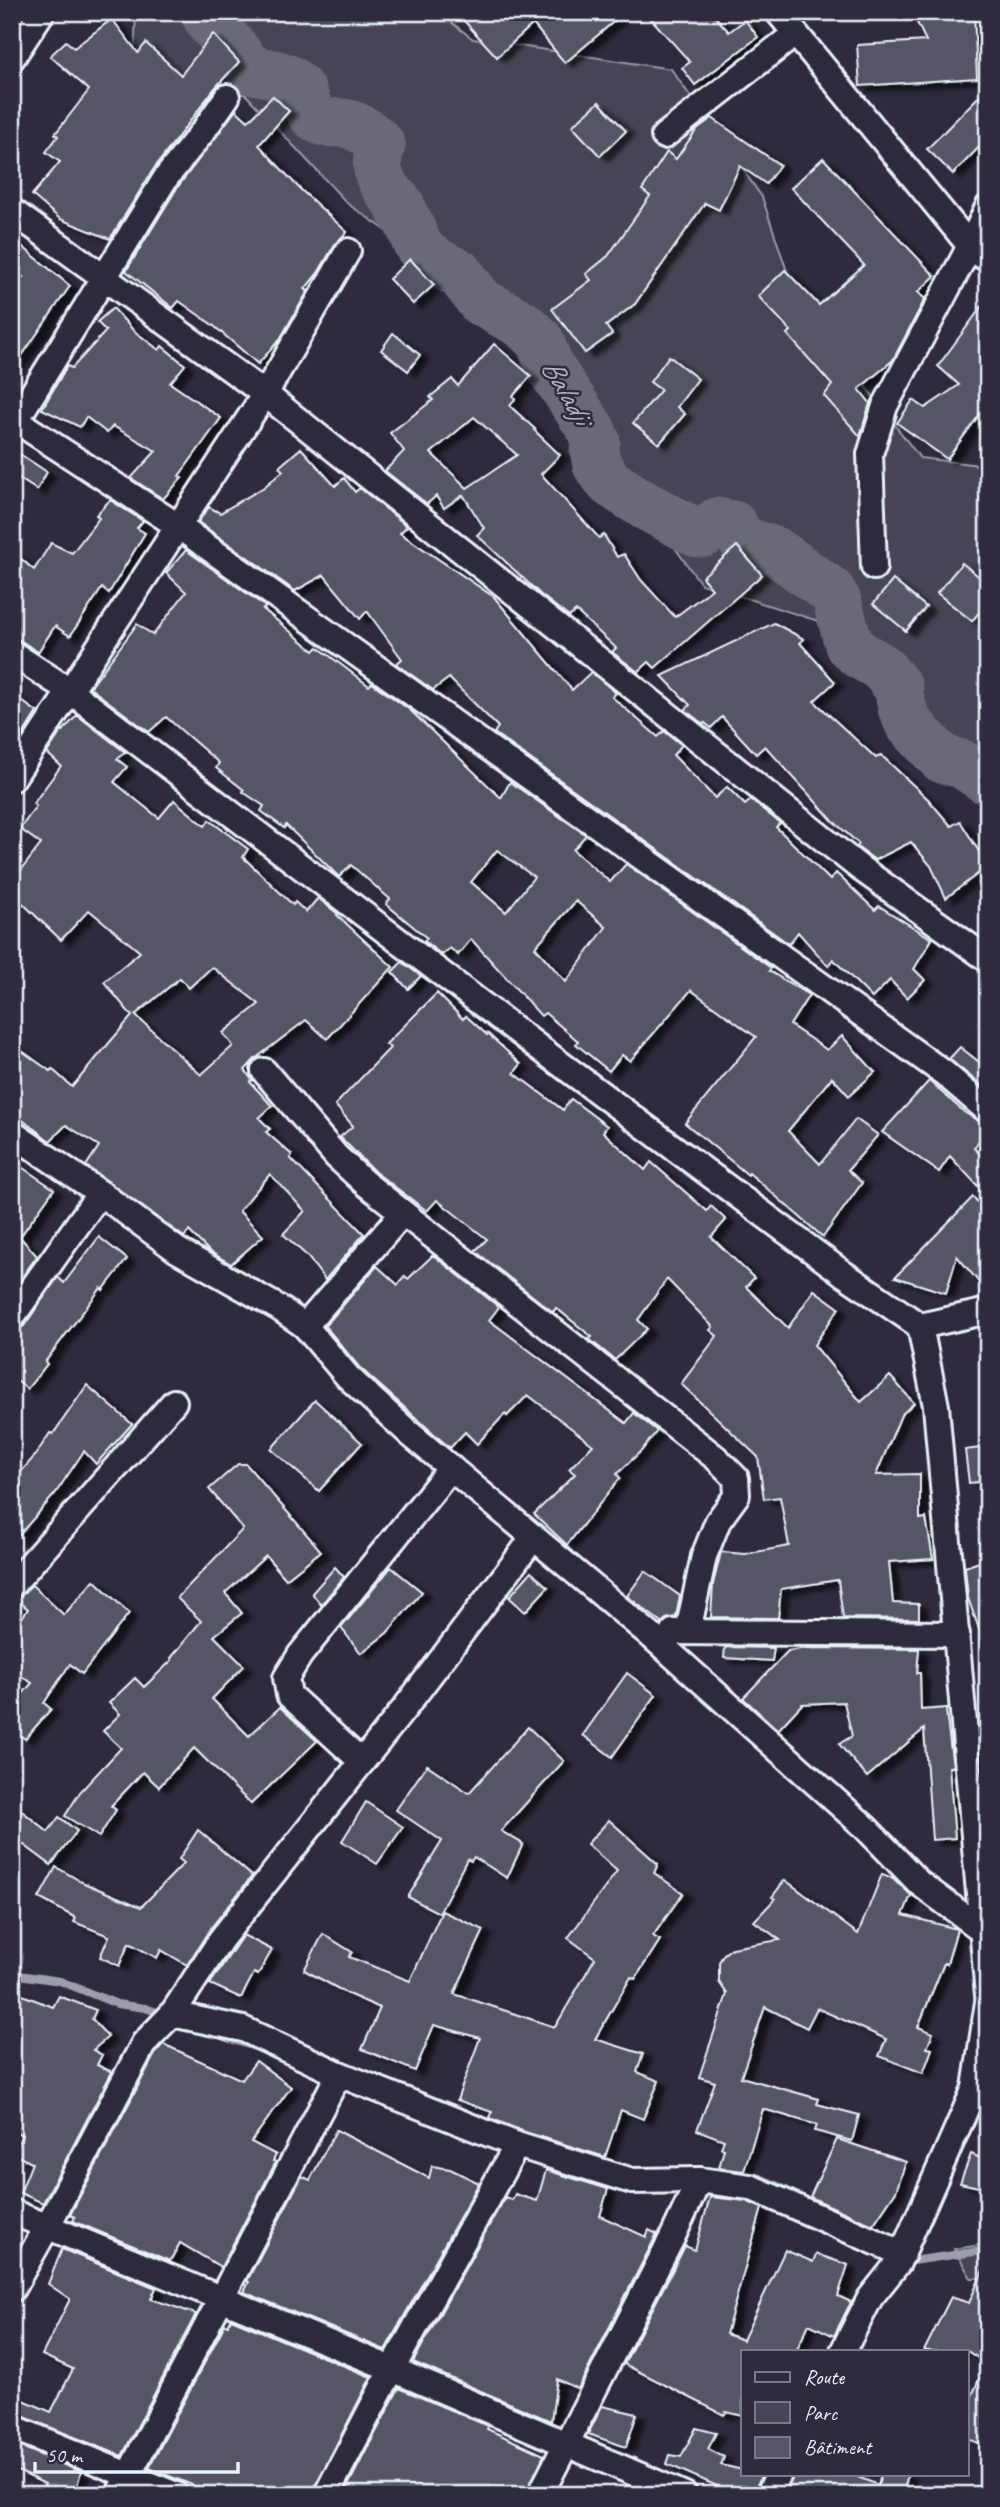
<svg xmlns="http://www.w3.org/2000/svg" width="1000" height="2507" font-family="Caveat,sans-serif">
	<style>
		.green { fill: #464455; stroke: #979aa6; stroke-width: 2 }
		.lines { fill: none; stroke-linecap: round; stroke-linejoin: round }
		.stream { stroke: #9c9fab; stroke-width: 8 }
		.river { stroke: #696978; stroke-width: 49 }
		.building { fill: #575565; stroke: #e8f1f8; stroke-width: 2; fill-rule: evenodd; filter: url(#shadow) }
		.street-casing { stroke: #e8f1f8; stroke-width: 30 }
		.street { stroke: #2f2a3d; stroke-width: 24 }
		.labels { text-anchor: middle; stroke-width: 5; stroke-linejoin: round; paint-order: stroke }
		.water-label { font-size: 30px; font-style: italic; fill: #afb4be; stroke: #2f2a3d }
	</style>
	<defs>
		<filter id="shadow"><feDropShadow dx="8" dy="4.5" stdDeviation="2" flood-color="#0009"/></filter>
	</defs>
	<rect width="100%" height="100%" fill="#2f2a3d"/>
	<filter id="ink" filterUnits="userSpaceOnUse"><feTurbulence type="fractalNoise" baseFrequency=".0143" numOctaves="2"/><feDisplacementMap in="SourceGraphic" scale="14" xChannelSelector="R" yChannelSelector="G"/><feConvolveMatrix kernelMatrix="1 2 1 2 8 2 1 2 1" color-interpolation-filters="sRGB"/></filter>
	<g filter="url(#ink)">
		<g class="green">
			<polygon points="136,12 438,12 473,39 671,69 762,197 794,292 920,458 988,466 988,803 963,782 893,730 885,700 850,631 701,584 610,458 465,285 348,204 246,95 134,62"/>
			<polygon points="988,2244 988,2278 971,2278 954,2249"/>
		</g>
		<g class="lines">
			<g class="stream">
				<polyline points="12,1971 19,1975 60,1981 117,2004 145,2008 166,2015"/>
				<polyline points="224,2037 258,2048"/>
				<path d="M713,2172c30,-3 52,7 77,20"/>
				<polyline points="905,2262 988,2250"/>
			</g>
			<path class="river" d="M204,12l7,12 22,23 17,22c20,6 39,3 52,23 6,11 4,20 16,27 9,6 17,3 26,4 13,2 29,12 37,22 -10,29 2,40 20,61v6c11,13 9,17 16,31 6,13 21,19 33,26l-11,-4 20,8 22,29 41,22 18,17 9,25 42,63 5,12 -2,9 3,15 13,18 34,22 53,28h7l13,-11 16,3 9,15 35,12 54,39 6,10 12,44 11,10 21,12 17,20 4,21 7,16 33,35 20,5 26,17"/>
		</g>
		<g class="building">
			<polygon points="456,12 625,12 565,63 533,24 497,57"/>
			<polygon points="645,12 711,12 729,32 745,20 758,37 695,85 682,68 690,62"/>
			<polygon points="912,12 974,12 977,78 860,86 857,45 926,41"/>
			<polygon points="112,19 138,53 146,43 181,75 213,34 239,62 215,88 153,170 110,239 60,219 32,195 60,162 46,152 58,136 55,134 89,90 50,56 66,41 74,48"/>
			<polygon points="988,87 988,138 953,174 927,149"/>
			<polygon points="273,96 289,111 259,145 299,188 347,232 335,244 318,273 305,289 308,291 280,339 258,364 214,326 179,301 173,308 126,271 177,188 236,110 248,121"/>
			<polygon points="599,102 626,131 600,156 572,126"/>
			<polygon points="712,118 780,165 766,184 740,166 719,210 705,203 635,304 606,326 612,334 585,353 552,309 591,280 586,274 608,256 650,196 642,190 667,152 676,159 697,129"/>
			<polygon points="823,158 935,276 918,292 925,299 893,360 859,389 870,403 860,436 824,396 832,385 787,334 791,331 758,296 785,270 819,305 864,265 791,188"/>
			<polygon points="12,238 70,286 12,370 12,289 23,277 12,269"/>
			<polygon points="410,259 434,285 413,304 389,279"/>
			<polygon points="988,298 988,403 947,459 897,423 913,400 925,408 959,385 938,366"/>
			<polygon points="113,308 133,330 159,350 162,346 185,365 170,383 221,418 179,476 182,478 163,499 131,478 156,451 113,426 107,433 86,417 80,427 42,409 67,366 72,368 106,331 97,322"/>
			<polygon points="393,333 420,355 408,371 381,350"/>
			<path d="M494,344l37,32 -18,20 2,3 -5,7 25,23 -1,1 26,25 -19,19 58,64 5,-3 13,22 7,-3 17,26 34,37 37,-28 -10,-12 35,-31 25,29 -107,93 -6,-6 -11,10 -26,-20 4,-4 -40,-37 -7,6 -28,-22 -64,-60 7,-7 -21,-33 -19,13 -8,-12 -9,8 -42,-33 19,-20 -14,-18 43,-33 -3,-3 22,-18 6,7zM474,417l43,38 -50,33 -36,-35z"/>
			<polygon points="669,356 698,379 677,407 685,414 659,444 633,423 661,390 650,382"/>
			<polygon points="301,448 335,486 344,478 355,492 360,488 407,526 400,533 494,597 572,690 591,672 616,693 612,697 658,737 664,731 682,745 673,755 715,798 727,787 745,805 751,800 780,823 776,827 830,880 836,873 875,910 879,906 932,939 914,969 925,980 907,998 890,980 872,998 833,959 828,966 798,932 789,944 494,733 498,727 449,678 433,690 396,664 402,659 367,611 360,619 324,575 295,591 198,522 209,507 220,513 264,487 283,471 279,467"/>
			<polygon points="20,454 47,472 37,490 12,474 12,466"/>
			<polygon points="110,500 143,521 137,528 145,533 109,593 102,588 70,636 55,626 38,652 12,635 12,551 34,570 51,543 72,553 99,518 96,515"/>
			<path d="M186,550l80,57 -3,2 51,42 4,-4 51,39 3,-3 38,27 91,88 9,-16 76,53 -13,15 37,32 16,-18 145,104 -2,3 40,24 -19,30 37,25 15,-14 33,36 -26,24 -17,-19 -44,54 32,33 36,-45 22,16 -30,35 14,13 -39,54 -74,-64 -1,2 -63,-52 71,-86 -65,-47 -61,71 -8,-6 -13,16 -33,-27 2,-3 -33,-28 -4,3 -70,-77 -13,16 -8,-7 -8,7 -18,-14 3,-3 -41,-34 4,-5 -39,-34 -12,12 -53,-52 -2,3 -23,-17 3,-5 -21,-14 1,-2 -28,-22 3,-5 -53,-46 -17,15 -59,-44 47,-64 16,11 33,-43 -20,-19zM497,850l37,27 -28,35 -35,-30zM576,901l30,26 -40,55 -31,-35z"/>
			<polygon points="962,563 988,584 988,601 972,621 937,593"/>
			<polygon points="893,580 926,607 906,631 873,604"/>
			<polygon points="774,623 804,639 800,643 835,682 814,701 876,758 881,755 928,799 951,826 960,821 988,866 946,898 931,866 911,842 875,860 857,847 859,844 834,822 765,746 756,754 722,717 711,728 705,723 703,724 685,710 690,705 662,676"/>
			<polygon points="12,694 37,712 12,752"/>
			<path d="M77,715l48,37 -8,7 10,8 -13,15 45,36 15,-18 31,26 4,-6 39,29 -5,8 50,48 2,-3 11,10 12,-14 20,16 -1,1 56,52 -66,72 -21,-19 -51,39 -10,11 7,10 -2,2 22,24 -13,12 11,11 -4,3 26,23 -2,3 74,76 -39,46 -18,-24 -24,-22 22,-23 -35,-37 -31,37 24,25 -32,28 -22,-13 -20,-20 -5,6 -98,-71 13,-20 -33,-21 -16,16 -38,-29v-68l38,27 2,-2 20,18 60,-71 -28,-34 36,-30 -51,-42 -28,30 -49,-47v-11l29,-38 -21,-15 16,-23 -3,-2 28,-38 -14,-13 15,-23 1,1zM212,967l47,37 -36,29 10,13 -32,29 -66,-60 45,-37 9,10z"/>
			<polygon points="402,962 421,976 408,989 392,972"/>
			<polygon points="437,993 463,1019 466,1016 487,1035 488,1034 521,1064 514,1073 563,1110 571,1099 607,1126 603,1132 645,1170 651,1162 707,1211 711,1206 726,1220 711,1237 754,1278 746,1287 788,1328 814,1290 839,1308 814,1345 861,1402 890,1376 914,1403 901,1415 876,1475 920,1474 920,1519 926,1518 933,1559 889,1562 893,1603 919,1604 919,1619 843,1618 838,1580 781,1589 778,1618 711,1617 713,1584 721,1552 745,1554 789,1546 780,1497 764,1499 758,1457 681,1384 717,1336 710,1330 713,1327 667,1279 638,1320 647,1329 615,1360 589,1339 592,1337 556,1308 553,1312 475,1251 487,1239 437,1200 427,1211 375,1172 340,1137 353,1126 335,1105 390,1048 386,1044"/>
			<polygon points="960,1047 988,1069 987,1090 949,1059"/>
			<polygon points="929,1081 964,1112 988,1127 974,1148 988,1162 988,1197 950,1156 939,1172 882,1132"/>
			<polygon points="20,1166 54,1189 20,1237 37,1256 12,1291 12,1177"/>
			<polygon points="973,1197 988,1213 988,1293 957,1256 946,1293 895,1277"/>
			<polygon points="99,1237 127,1259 103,1290 101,1288 45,1362 47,1364 27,1389 12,1377 12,1332 24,1326 58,1277 64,1283"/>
			<polygon points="433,1255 499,1307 489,1320 626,1423 634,1413 657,1431 642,1450 617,1474 620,1478 567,1545 534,1514 575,1474 569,1469 593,1445 528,1395 507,1416 505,1414 477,1444 465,1432 450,1448 359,1367 325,1326 377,1266 398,1285 405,1276 408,1279"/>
			<polygon points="87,1385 132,1424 96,1464 84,1451 55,1494 12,1543 12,1482 34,1457 50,1433 53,1434"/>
			<polygon points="315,1400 362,1443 319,1491 271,1449"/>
			<polygon points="988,1447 988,1481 969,1483 965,1450"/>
			<polygon points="238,1464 246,1464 321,1551 286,1579 266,1556 225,1593 242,1613 214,1636 244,1666 212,1699 249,1736 280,1707 317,1741 251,1804 194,1748 159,1787 143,1772 111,1806 116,1810 99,1837 65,1816 80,1792 121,1748 103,1731 120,1714 109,1703 135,1678 144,1687 172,1660 171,1658 201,1621 177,1598 243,1529 209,1489"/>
			<polygon points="988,1559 988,1645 985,1646 968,1598 965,1567"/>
			<polygon points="335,1567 344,1577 321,1605 312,1593"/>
			<polygon points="391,1567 422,1592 387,1633 361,1653 341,1628"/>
			<polygon points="645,1571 680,1596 676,1617 666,1619 662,1623 627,1596"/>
			<polygon points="531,1572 548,1587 525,1612 509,1597"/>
			<polygon points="94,1580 129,1613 82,1674 70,1664 44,1703 51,1709 25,1739 12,1729 12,1706 32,1683 12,1670 12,1632 28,1609 16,1599 32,1585 64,1615"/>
			<polygon points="725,1647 774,1648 772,1661 724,1658"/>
			<polygon points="807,1648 919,1649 917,1673 920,1673 921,1710 948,1708 946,1711 953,1767 949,1767 955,1838 932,1840 924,1729 867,1777 839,1744 852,1736 844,1702 802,1704 778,1730 743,1698 788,1651"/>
			<polygon points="627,1673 656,1695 612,1757 583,1735"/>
			<polygon points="528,1727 564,1761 501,1831 523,1844 507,1878 474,1857 471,1861 467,1859 439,1913 408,1897 442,1841 396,1810 427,1765 469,1793"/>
			<polygon points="366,1802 403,1827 377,1864 342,1841"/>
			<polygon points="12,1803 48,1832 59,1817 77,1831 51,1865 12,1836"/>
			<polygon points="609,1820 658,1864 654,1873 683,1893 653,1936 660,1940 635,1979 631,1977 595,2039 643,2054 637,2072 659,2081 643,2119 621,2110 605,2157 522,2131 490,2118 492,2112 457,2100 480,2038 434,2025 415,2071 362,2049 380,2008 348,1994 304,1970 323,1934 352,1952 349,1957 410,1981 442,1911 484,1930 454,1994 555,2027 595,1958 568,1938 617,1871 587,1844"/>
			<polygon points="198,1830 252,1876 210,1929 187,1965 161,1950 157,1958 129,1943 119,1966 100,1957 109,1936 74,1922 76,1918 39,1898 56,1867 84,1883 141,1907 184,1863 179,1859"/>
			<polygon points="882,1874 893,1878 911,1895 903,1915 957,1929 947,1964 944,1963 918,2027 933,2033 927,2048 932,2049 923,2073 879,2056 886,2039 817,2008 807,2028 765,2007 741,2077 819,2099 817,2104 859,2115 852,2141 815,2131 817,2125 763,2109 744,2171 719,2168 724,2149 721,2148 724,2140 697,2130 715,2082 699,2077 727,1994 719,1982 719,1962 724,1954 732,1948 780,1940 754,1921 775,1899 772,1897 785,1880 858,1934"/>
			<polygon points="243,1935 272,1950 258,1975 254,1973 241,1998 210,1984"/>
			<polygon points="12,1991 53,2007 59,1996 96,2010 92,2019 108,2037 93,2050 102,2055 97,2065 112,2072 43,2203 20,2193 32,2163 13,2154 22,2135 12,2130"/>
			<polygon points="163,2044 242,2080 256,2061 291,2087 251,2142 276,2155 273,2161 276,2162 221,2267 180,2243 170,2261 73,2221 75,2217 70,2215 156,2052"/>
			<polygon points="336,2130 429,2178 432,2166 450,2169 479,2183 385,2350 244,2292 249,2282 247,2281 302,2176 310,2180"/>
			<polygon points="837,2139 906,2162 896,2191 873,2225 810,2197"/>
			<polygon points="971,2154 988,2161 988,2189 960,2183"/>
			<polygon points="546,2170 608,2189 600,2216 646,2237 649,2230 657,2234 578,2389 557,2379 551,2421 413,2362 505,2197 512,2200 515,2194 537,2201"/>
			<polygon points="710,2197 746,2201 762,2208 726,2334 743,2340 785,2250 813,2262 816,2254 848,2265 838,2296 851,2302 834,2336 809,2324 796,2351 743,2351 743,2416 726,2412 724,2415 624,2364 685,2246 695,2250"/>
			<polygon points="62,2249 156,2288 151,2299 196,2314 122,2456 12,2412 12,2395 51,2412 73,2369 42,2355 70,2299 48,2284"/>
			<polygon points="988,2259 988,2446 967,2439 967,2407 986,2363 967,2351 924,2351 951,2297 969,2303"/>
			<polygon points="231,2319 371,2377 311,2495 217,2495 149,2468 225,2324 228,2325"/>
			<polygon points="399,2388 488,2426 487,2429 544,2455 525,2495 343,2495"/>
			<polygon points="602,2406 637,2414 626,2447 588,2434"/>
			<polygon points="696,2428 716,2433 708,2449 724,2457 721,2465 743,2470 743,2474 762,2474 753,2495 730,2495 716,2489 717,2486 667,2464 670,2455 681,2457"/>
			<polygon points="12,2443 81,2472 74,2495 39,2495 45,2484 12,2468"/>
			<polygon points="794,2474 850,2474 878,2485 881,2474 908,2474 903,2495 785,2495"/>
		</g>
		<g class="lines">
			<g class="street-casing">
				<g id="street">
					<polyline points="778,12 970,246 988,260"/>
					<polyline points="12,58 42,12"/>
					<polyline points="664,136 795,34"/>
					<polyline points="12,211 265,394 860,868 986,958"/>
					<polyline points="12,418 178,526 944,1073 988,1111"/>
					<polyline points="12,427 165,179 204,130 227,97"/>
					<polyline points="874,567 870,454 885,406 970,246 988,207"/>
					<polyline points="12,653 70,691 554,1059 844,1274 920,1326 936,1406 988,1995"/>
					<polyline points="12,779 265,394 348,251"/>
					<polyline points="264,1071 336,1156 365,1183 716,1458 736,1478 737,1495 718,1521 704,1556 688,1631"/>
					<polyline points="12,1133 100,1193 177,1250 279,1308 305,1326 348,1377 409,1433 648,1633 866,1828 919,1883 981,1929"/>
					<polyline points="12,1317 100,1193"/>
					<polyline points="305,1326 403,1213"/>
					<polyline points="920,1326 988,1311"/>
					<polyline points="12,1585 174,1402"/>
					<polyline points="673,1632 957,1634"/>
					<polyline points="362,1762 289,1695 286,1678 300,1655 451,1468"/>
					<polyline points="172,2014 243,2029 339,2074 517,2145 632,2181 699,2180 750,2187 903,2254"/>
					<polyline points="12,2212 392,2369 685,2495"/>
					<polyline points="12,2289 47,2227 144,2043 172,2014 222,1938 404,1709 534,1537"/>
					<polyline points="843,2351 870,2298 898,2263 975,2088 988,2002"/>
					<polyline points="12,2427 176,2495"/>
					<polyline points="118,2495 339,2074"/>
					<polyline points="326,2495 392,2369 517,2145"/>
					<polyline points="540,2495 673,2236 699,2180"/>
					<polyline points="768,2495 779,2474"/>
				</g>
			</g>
			<use href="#street" class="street"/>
		</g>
	</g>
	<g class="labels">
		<g class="water-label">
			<text transform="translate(567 391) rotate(60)" y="10">Baladji</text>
		</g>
	</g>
	<rect width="1000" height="2507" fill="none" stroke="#2f2a3d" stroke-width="42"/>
	<rect x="21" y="21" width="958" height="2465" fill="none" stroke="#e8f1f8" stroke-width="2.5" filter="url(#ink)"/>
	<rect x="741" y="2350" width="228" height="126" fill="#2f2a3d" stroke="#797a88" stroke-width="2"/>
	<rect x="755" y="2372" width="35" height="10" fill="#2f2a3d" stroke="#797a88" stroke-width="2"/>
	<text x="804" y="2384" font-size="21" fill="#e8f1f8">Route</text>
	<rect x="755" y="2402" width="35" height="21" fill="#464455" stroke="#797a88" stroke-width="2"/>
	<text x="804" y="2420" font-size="21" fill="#e8f1f8">Parc</text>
	<rect x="755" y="2437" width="35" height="21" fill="#575565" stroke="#797a88" stroke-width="2"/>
	<text x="804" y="2454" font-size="21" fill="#e8f1f8">Bâtiment</text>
	<path d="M35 2462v10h203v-10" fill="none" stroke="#e8f1f8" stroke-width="3.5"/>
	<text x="46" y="2462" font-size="21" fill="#e8f1f8" stroke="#2f2a3d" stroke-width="5" paint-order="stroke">50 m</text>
</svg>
